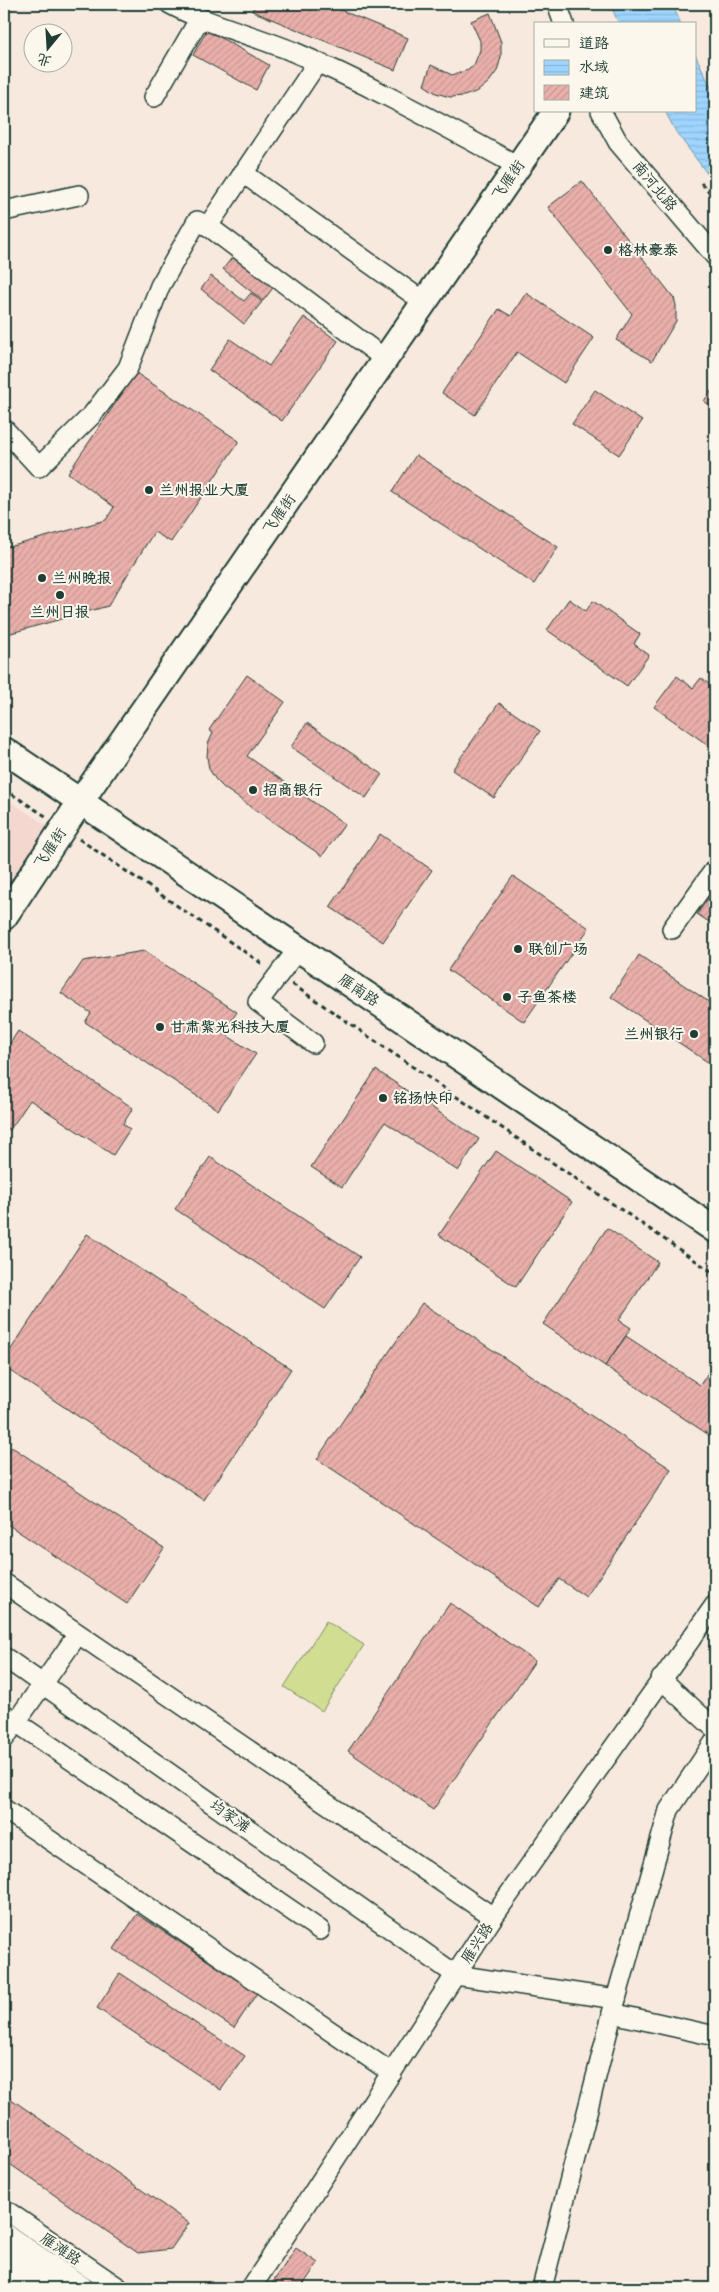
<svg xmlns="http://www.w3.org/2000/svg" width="719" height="2292" font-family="Mali,'LXGW WenKai TC',sans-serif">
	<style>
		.built { fill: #f4d8cf }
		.garden { fill: #d1de92; stroke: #788e63 }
		.water { fill: url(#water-rules); stroke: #6c98ad }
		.building { fill: url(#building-hatch); stroke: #1f3d34 }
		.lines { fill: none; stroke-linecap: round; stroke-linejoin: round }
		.minor-casing { stroke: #1f3d34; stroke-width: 22 }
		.major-casing { stroke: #1f3d34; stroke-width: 29 }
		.path { stroke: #1f3d34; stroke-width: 3; stroke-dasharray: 5 4; stroke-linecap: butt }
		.minor { stroke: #fbf7ec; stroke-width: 19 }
		.major { stroke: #fbf7ec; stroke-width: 25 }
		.poi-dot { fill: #1f3d34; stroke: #fbf7ec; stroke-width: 2 }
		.labels { text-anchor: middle; stroke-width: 4; stroke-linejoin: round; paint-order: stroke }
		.street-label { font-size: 15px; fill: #1f3d34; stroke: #fbf7ec }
		.poi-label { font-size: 15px; font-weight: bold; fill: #1f3d34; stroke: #fbf7ec; text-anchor: start }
	</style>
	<defs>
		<pattern id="water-rules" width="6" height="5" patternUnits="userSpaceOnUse" patternTransform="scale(1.25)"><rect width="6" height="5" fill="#9fd4fe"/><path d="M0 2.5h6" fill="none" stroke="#88b7da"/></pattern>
		<pattern id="building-hatch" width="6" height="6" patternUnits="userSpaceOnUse" patternTransform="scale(1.25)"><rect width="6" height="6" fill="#eaafaa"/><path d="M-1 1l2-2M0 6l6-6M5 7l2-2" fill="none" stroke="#c89793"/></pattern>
	</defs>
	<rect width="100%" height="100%" fill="#f8e9df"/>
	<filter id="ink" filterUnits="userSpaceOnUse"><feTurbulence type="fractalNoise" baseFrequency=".02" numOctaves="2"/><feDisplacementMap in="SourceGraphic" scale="10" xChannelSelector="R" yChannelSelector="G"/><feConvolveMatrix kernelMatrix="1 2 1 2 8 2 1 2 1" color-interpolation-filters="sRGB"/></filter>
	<g filter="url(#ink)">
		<polygon class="built" points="4,797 52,829 4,902"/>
		<polygon class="garden" points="326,1621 364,1645 322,1711 284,1687"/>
		<g class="water">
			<polygon points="610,4 672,4 681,24 619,24"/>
			<polygon points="695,54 715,96 715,184 676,132 665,111 695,111"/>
		</g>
		<g class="building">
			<polygon points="255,4 326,4 408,38 395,70 252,11"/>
			<polygon points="490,13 501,42 501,57 497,71 489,82 478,91 464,96 450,97 436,93 424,85 431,65 452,75 468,70 474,65 480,50 480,41 471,21"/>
			<polygon points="207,30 269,65 256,90 193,55"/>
			<polygon points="582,181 674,298 676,305 676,321 652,361 616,340 632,314 548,207"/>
			<polygon points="238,250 278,281 263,301 223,269"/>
			<polygon points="211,276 244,301 251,293 262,302 244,324 201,289"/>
			<polygon points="526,293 594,338 564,383 517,352 475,415 442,393 499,309 511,316"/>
			<polygon points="304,317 338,341 282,421 209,370 230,339 269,366"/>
			<polygon points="136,373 239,441 171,542 154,532 108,606 4,635 4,544 9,547 106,520 114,507 68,473"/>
			<polygon points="715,386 715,409 704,401"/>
			<polygon points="595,390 642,421 619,455 572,424"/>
			<polygon points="416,455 558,547 534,584 392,492"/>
			<polygon points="569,599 586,611 593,601 640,634 634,644 649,655 627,686 547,630"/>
			<polygon points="247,675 285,702 247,756 345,824 322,856 224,788 216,780 209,769 207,757 208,744 213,733 209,730"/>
			<polygon points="677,676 693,688 701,678 715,689 715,750 654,707"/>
			<polygon points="499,703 540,731 494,798 452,770"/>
			<polygon points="307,723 382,774 366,798 291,747"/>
			<polygon points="380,834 432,870 383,942 330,907"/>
			<polygon points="513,876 589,928 524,1022 448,970"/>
			<polygon points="715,889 715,926 697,914"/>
			<polygon points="144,951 237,1012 223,1033 256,1054 218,1110 85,1022 91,1013 61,993 83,961"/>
			<polygon points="639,955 715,1006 715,1067 611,997"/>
			<polygon points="18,1031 133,1108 123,1124 130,1129 113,1155 30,1100 10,1130 4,1126 4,1053"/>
			<polygon points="376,1070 479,1139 458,1171 385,1122 342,1187 311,1167"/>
			<polygon points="496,1151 572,1202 516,1287 439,1235"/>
			<polygon points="210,1157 360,1257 325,1309 175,1209"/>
			<polygon points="607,1228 658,1262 619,1320 631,1328 605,1366 543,1324"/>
			<polygon points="87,1234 291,1369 204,1500 4,1367 4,1360"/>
			<polygon points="422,1303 671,1469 586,1597 559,1579 539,1607 317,1459"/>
			<polygon points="626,1336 700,1385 715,1362 715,1439 605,1366"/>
			<polygon points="12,1447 164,1548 127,1604 4,1522 4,1459"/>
			<polygon points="450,1603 535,1661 433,1810 348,1751"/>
			<polygon points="137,1914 257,1993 234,2028 114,1949"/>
			<polygon points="120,1973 245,2056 221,2090 97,2008"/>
			<polygon points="4,2094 189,2223 171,2249 138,2253 4,2160"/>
			<polygon points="296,2248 318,2263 301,2288 269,2288"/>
		</g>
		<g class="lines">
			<g class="minor-casing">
				<g id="minor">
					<path d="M170,4c39,21 83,31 124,48 77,33 150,74 224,114"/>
					<polyline points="557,4 564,24"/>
					<polyline points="154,97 200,18"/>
					<polyline points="601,111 618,142 715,256"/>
					<polyline points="243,173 424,302"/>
					<polyline points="4,211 79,195"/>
					<polyline points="208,226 317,63"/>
					<polyline points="4,429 39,467 92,415 128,368 160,286 197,221 208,226 385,359"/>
					<polyline points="672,929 715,869"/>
					<polyline points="298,949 258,1002 313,1043"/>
					<polyline points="4,1583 493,1917"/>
					<polyline points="4,1657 456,1975 616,1999 542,2288"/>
					<polyline points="661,1679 715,1729"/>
					<polyline points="4,1714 320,1930"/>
					<polyline points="4,1739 78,1634"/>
					<polyline points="4,1809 392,2073"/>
					<polyline points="616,1999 669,1810 715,1741"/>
					<polyline points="612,2013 715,2036"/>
					<polyline points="4,2209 119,2288"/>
					<polyline points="251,2288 493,1917 715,1605"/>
				</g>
			</g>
			<g class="major-casing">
				<g id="major">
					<polyline points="4,750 715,1230"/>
					<polyline points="4,917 91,786 556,111"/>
					<polyline points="4,2236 80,2288"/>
					<polyline points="4,2263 41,2288"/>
				</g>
			</g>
			<g class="path">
				<polyline points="701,183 715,198"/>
				<polyline points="4,789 47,817"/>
				<polyline points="79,839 264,965"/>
				<polyline points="292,984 715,1274"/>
			</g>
			<use href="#minor" class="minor"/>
			<use href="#major" class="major"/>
		</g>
	</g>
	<g class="poi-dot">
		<circle cx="608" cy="250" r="5"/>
		<circle cx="149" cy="490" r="5"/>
		<circle cx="42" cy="578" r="5"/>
		<circle cx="60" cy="595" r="5"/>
		<circle cx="253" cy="790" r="5"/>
		<circle cx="518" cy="949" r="5"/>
		<circle cx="507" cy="997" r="5"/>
		<circle cx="160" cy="1027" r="5"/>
		<circle cx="694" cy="1034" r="5"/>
		<circle cx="383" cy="1098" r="5"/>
	</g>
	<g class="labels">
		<g class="street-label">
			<text transform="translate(508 180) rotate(-55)" y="5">飞雁街</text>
			<text transform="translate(655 186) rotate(50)" y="5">南河北路</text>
			<text transform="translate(279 514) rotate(-55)" y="5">飞雁街</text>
			<text transform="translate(50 848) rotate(-56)" y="5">飞雁街</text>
			<text transform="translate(359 990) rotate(34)" y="5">雁南路</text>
			<text transform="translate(230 1816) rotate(35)" y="5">均家滩</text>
			<text transform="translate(477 1943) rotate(-57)" y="5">雁兴路</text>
			<text transform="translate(61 2249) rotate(34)" y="5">雁滩路</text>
		</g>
		<g class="poi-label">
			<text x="618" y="255">格林豪泰</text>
			<text x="159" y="495">兰州报业大厦</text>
			<text x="52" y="583">兰州晚报</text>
			<text x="60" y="617" text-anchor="middle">兰州日报</text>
			<text x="263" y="795">招商银行</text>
			<text x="528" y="954">联创广场</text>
			<text x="517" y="1002">子鱼茶楼</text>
			<text x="170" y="1032">甘肃紫光科技大厦</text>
			<text x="684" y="1039" text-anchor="end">兰州银行</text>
			<text x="393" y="1103">铭扬快印</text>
		</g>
	</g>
	<rect width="719" height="2292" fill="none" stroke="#fbf7ec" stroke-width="20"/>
	<rect x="10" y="10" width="699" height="2272" fill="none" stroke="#1f3d34" stroke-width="2" filter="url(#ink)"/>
	<rect x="534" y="22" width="162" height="90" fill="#fbf7ec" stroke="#a3ada2"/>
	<rect x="544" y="39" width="25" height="8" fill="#fbf7ec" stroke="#a3ada2"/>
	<text x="579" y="48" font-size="15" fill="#1f3d34">道路</text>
	<rect x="544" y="60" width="25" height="15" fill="url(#water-rules)" stroke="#a3ada2"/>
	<text x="579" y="72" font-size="15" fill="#1f3d34">水域</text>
	<rect x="544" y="85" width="25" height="15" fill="url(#building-hatch)" stroke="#a3ada2"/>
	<text x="579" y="98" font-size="15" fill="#1f3d34">建筑</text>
	<g transform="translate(48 48) rotate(198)"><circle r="24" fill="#fbf7ec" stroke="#a3ada2"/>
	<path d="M0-4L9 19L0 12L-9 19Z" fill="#1f3d34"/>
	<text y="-8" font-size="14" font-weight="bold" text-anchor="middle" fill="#1f3d34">北</text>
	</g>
</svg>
